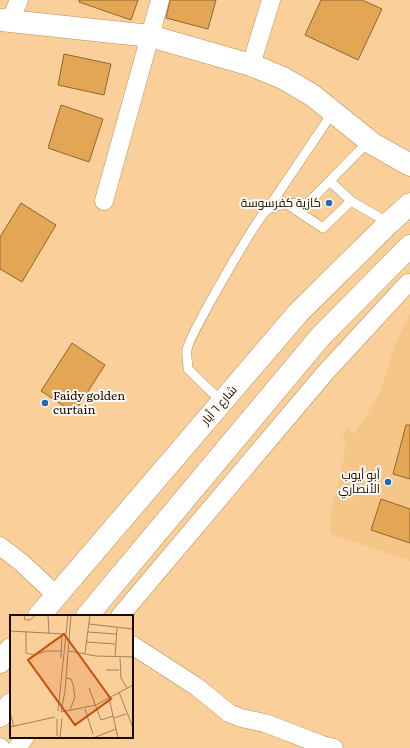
<svg xmlns="http://www.w3.org/2000/svg" width="410" height="748" font-family="Literata,Cairo,serif">
	<style>
		.built { fill: #f6c588 }
		.building { fill: #e2a654; stroke: #8e6733 }
		.lines { fill: none; stroke-linecap: round; stroke-linejoin: round }
		.service-casing { stroke: #b78e59; stroke-width: 10 }
		.minor-casing { stroke: #b78e59; stroke-width: 19 }
		.tertiary-casing { stroke: #b78e59; stroke-width: 23 }
		.secondary-casing { stroke: #b78e59; stroke-width: 23 }
		.service { stroke: #fff; stroke-width: 9 }
		.minor { stroke: #fff; stroke-width: 18 }
		.tertiary { stroke: #fff; stroke-width: 22 }
		.secondary { stroke: #fff; stroke-width: 22 }
		.poi-dot { fill: #1c6cbb; stroke: #fcf8f2; stroke-width: 1.5 }
		.labels { text-anchor: middle; stroke-width: 4; stroke-linejoin: round; paint-order: stroke }
		.poi-label { font-size: 12px; fill: #1b0c00; stroke: #fcf8f2; text-anchor: end }
		.street-label { font-size: 12px; fill: #1b0c00; stroke: #fcf8f2 }
		.inset-road { fill: none; stroke: #a1815c; stroke-width: 1 }
		.view { fill: #c94d0a; fill-opacity: 0.15; stroke: #c94d0a; stroke-width: 2 }
		.inset-edge { fill: none; stroke: #1b0c00; stroke-width: 2 }
	</style>
	<rect width="100%" height="100%" fill="#fbcf99"/>
	<polygon class="built" points="410,313 410,561 331,534 330,517 343,463 346,442 342,436 349,428 354,435 381,391 394,347"/>
	<g class="building">
		<polygon points="79,0 138,0 131,20 79,2"/>
		<polygon points="170,0 216,0 208,29 166,18"/>
		<polygon points="321,0 362,0 382,9 358,60 305,35"/>
		<polygon points="64,54 111,64 104,95 58,85"/>
		<polygon points="61,105 103,119 89,162 48,148"/>
		<polygon points="21,203 56,225 22,282 0,269 0,237"/>
		<polygon points="72,343 105,365 74,413 41,391"/>
		<polygon points="406,425 410,425 410,479 393,474"/>
		<polygon points="381,499 410,509 410,543 371,530"/>
	</g>
	<g class="lines">
		<g class="service-casing">
			<g id="service">
				<polyline points="330,181 351,201"/>
				<polyline points="287,204 323,228 351,201 389,223"/>
				<polyline points="267,210 333,112"/>
				<path d="M222,402l-34,-33c0,-6 -2,-13 -1,-19 1,-12 69,-131 80,-140 7,-6 31,-7 41,-7l61,-62"/>
			</g>
		</g>
		<g class="minor-casing">
			<g id="minor">
				<polyline points="10,21 19,0"/>
				<polyline points="251,65 271,0"/>
				<polyline points="104,201 160,0"/>
				<polyline points="0,546 22,563 56,595"/>
				<polyline points="120,616 325,373 408,283"/>
				<polyline points="132,645 197,687 229,713 241,718 265,723 322,745 334,748"/>
				<polyline points="0,747 1,748"/>
				<polyline points="17,748 25,737"/>
			</g>
		</g>
		<g class="tertiary-casing">
			<polyline id="tertiary" points="0,20 150,36 251,65 283,78 312,95 373,144 410,165"/>
		</g>
		<g class="secondary-casing">
			<g id="secondary">
				<polyline points="39,616 298,313 389,223 410,204"/>
				<polyline points="87,616 321,336 410,246"/>
				<polyline points="0,662 11,649"/>
				<polyline points="0,716 11,704"/>
			</g>
		</g>
		<use href="#service" class="service"/>
		<use href="#minor" class="minor"/>
		<use href="#tertiary" class="tertiary"/>
		<use href="#secondary" class="secondary"/>
	</g>
	<g class="poi-dot">
		<circle cx="329" cy="203" r="4"/>
		<circle cx="45" cy="403" r="4"/>
		<circle cx="388" cy="482" r="4"/>
	</g>
	<g class="labels">
		<g class="poi-label">
			<text x="321" y="207">كازية كفرسوسة</text>
			<text x="53" y="400" text-anchor="start">Faidy golden<tspan x="53" dy="14">curtain</tspan></text>
			<text x="380" y="479">أبو أيوب<tspan x="380" dy="14">الأنصاري</tspan></text>
		</g>
		<g class="street-label">
			<text transform="translate(219 405) rotate(-49)" y="4">شارع ٦ أيار</text>
		</g>
	</g>
	<g transform="translate(10 615)">
		<rect width="123" height="123" fill="#fbcf99"/>
		<path class="inset-road" d="M14,0l1,5h5l6,-5M38,0l1,18M79,9l44,5M0,16l54,3M16,16v22l8,2 12,-4h16M78,17l28,2M77,27l28,2M59,36l27,5 37,1M75,38l5,-38M105,42l2,-29M51,43l1,-24M110,43l1,20 6,10M96,55h13M56,63l5,1 2,5 2,13 -5,13M79,73l12,32 12,-4M109,77l14,36M99,83l9,40M75,94l8,25M48,96l10,-96M0,97l4,15M51,97l35,-7 37,-20M51,97l4,-21 6,-76M104,103l12,-4M47,104v17M0,112l45,-10M50,123l2,-20M83,123l23,-9"/>
		<path class="view" d="M54,19l47,65 -36,26 -47,-65z"/>
		<rect width="123" height="123" class="inset-edge"/>
	</g>
</svg>
